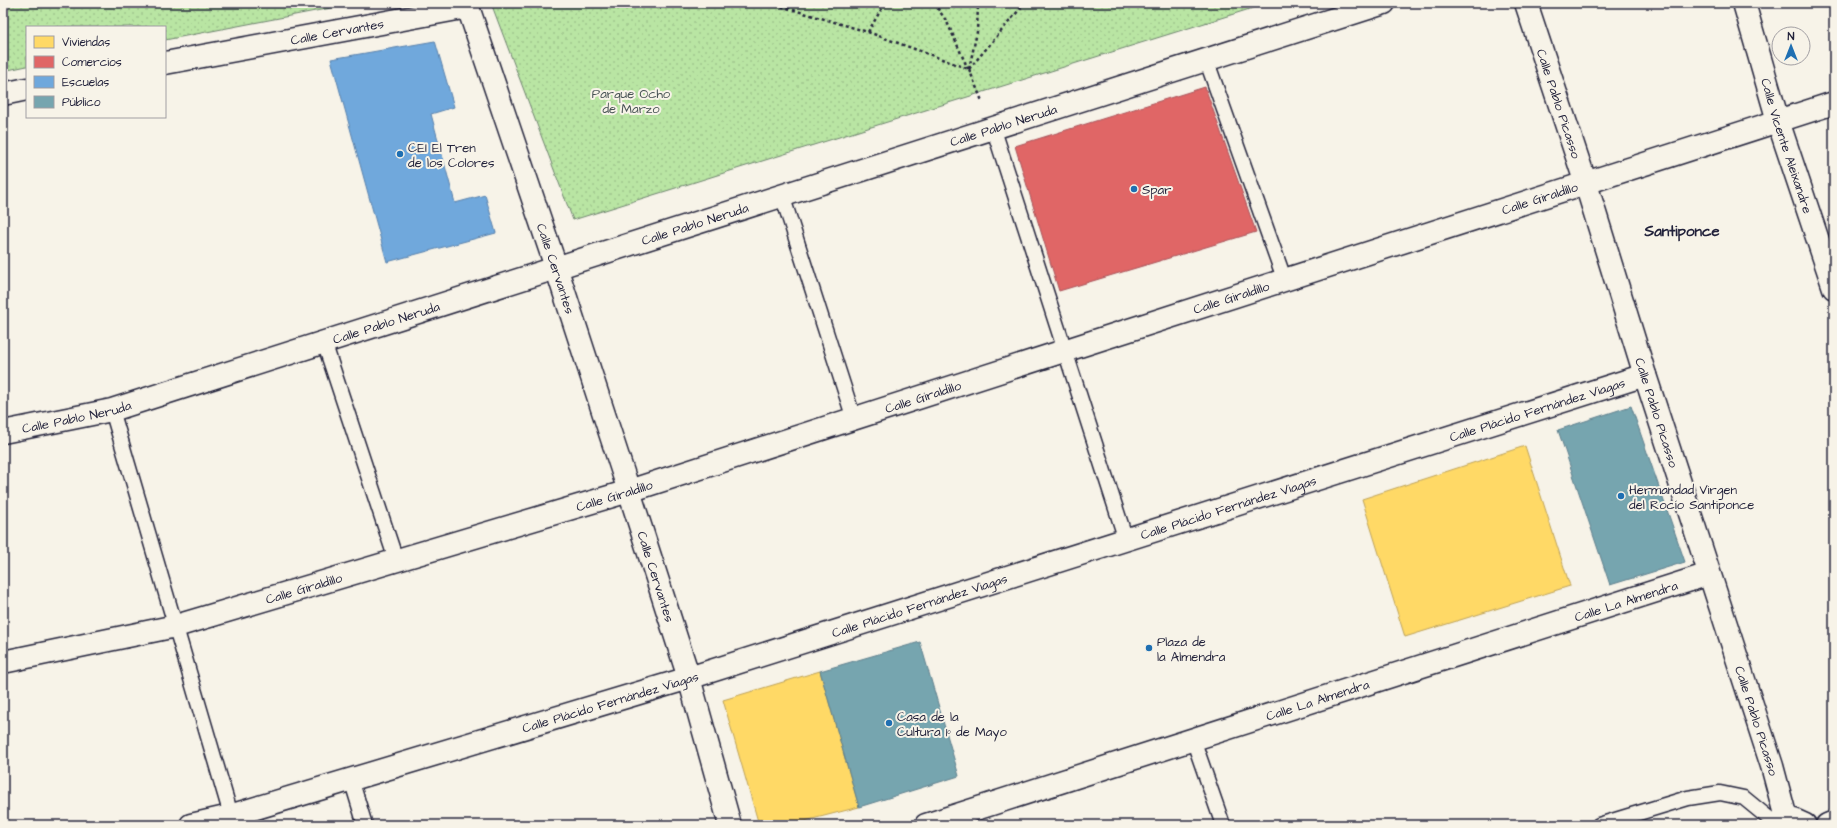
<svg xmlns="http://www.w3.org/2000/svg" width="1837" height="828" font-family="'Architects Daughter',sans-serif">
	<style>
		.park { fill: url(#park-dots); stroke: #6e846f }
		.homes { fill: #ffd966; stroke: #bda259 }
		.shops { fill: #e06666; stroke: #a75259 }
		.schools { fill: #6fa8dc; stroke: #5880ac }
		.public { fill: #76a5af; stroke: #5d7e8c }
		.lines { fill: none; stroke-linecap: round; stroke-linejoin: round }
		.lane-casing { stroke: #22223b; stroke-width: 17 }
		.street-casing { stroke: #22223b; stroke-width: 25 }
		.secondary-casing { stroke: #22223b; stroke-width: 25 }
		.path { stroke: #22223b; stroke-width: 2.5; stroke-dasharray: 3 3; stroke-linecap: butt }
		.lane { stroke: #f7f3e8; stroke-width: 14 }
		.street { stroke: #f7f3e8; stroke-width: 22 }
		.secondary { stroke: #f7f3e8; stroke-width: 22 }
		.poi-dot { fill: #1f6fb2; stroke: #f7f3e8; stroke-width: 1.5 }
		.labels { text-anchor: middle; stroke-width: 4; stroke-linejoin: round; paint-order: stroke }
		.street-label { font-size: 13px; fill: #22223b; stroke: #f7f3e8 }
		.park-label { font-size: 13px; fill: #485355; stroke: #f7f3e8 }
		.poi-label { font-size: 13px; fill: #22223b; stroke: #f7f3e8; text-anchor: start }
		.quarter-label { font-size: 15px; font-weight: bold; fill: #22223b; stroke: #f7f3e8 }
	</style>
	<defs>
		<pattern id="park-dots" width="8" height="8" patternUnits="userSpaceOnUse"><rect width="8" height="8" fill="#b9e5a3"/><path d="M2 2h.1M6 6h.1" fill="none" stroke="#9fc48d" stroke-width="1.8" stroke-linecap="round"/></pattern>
	</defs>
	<rect width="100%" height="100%" fill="#f7f3e8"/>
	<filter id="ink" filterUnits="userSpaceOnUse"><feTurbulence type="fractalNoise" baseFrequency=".025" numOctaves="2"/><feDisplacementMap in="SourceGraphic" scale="8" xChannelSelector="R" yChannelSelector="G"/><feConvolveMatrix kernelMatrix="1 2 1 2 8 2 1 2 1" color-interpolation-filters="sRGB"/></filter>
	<g filter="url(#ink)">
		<g class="park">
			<polygon points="3,3 357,3 165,40 165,27 27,27 27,66 3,71"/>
			<polygon points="491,3 1269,3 573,220"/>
		</g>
		<g class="homes">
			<polygon points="1525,446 1570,586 1405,637 1362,499"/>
			<polygon points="820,671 859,807 789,825 759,825 723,700"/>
		</g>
		<polygon class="shops" points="1205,87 1256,232 1059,291 1015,146"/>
		<polygon class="schools" points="435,41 454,107 431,114 455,203 485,195 496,233 387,262 331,59"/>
		<g class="public">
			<polygon points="1631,406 1685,562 1610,585 1558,430"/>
			<polygon points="920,642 959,776 859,807 820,671"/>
		</g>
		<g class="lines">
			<g class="lane-casing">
				<g id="lane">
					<polyline points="1206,59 1285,281"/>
					<polyline points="993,127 1126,540"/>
					<polyline points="782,195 854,419"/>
					<polyline points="324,342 396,560"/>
					<polyline points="112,410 231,815"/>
					<polyline points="1193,739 1223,825"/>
					<polyline points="351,779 365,825"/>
					<polyline points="1599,825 1688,798 1720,793 1744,798 1777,825"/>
				</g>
			</g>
			<g class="street-casing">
				<g id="street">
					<path id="s1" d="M1526,3l60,181 59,191 127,391 15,56"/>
					<path id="s2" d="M1744,3l34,118 56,167"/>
					<path id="s3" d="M165,63l303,-56 88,260 73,224 60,187 41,147"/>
					<polyline points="3,94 27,89"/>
					<path id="s4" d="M3,432l109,-22 1272,-407"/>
					<path id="s5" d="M3,662l173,-36 453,-135 1205,-388"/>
					<path id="s6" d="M191,825l35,-8 463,-139 956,-303"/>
					<path id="s7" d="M926,825l783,-251"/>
				</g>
			</g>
			<g class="secondary-casing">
				<g id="secondary">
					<polyline points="1781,825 1794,820 1805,825"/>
					<polyline points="1827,825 1834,822"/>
				</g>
			</g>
			<g class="path">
				<polyline points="770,3 868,32 969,69 982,101"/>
				<polyline points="934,3 947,22 968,69"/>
				<polyline points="868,32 885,3"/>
				<polyline points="969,69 1025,3"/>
				<polyline points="969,69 977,32 978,3"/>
			</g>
			<use href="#lane" class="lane"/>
			<use href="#street" class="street"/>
			<use href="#secondary" class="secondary"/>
		</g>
	</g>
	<g class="poi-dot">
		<circle cx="400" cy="154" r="4"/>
		<circle cx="1134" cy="189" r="4"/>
		<circle cx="1621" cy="496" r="4"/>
		<circle cx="1149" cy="648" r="4"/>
		<circle cx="889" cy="723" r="4"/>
	</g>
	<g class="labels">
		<g class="street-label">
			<text dy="5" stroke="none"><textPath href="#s3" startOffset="175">Calle Cervantes</textPath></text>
			<text dy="5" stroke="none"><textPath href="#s1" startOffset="106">Calle Pablo Picasso</textPath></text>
			<text dy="5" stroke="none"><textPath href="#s4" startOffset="1047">Calle Pablo Neruda</textPath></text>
			<text dy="5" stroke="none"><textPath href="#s2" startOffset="149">Calle Vicente Aleixandre</textPath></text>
			<text dy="5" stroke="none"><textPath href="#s5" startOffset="1606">Calle Giraldillo</textPath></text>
			<text dy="5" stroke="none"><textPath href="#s4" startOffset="723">Calle Pablo Neruda</textPath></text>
			<text dy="5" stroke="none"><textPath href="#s3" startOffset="584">Calle Cervantes</textPath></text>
			<text dy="5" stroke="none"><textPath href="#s5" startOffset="1282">Calle Giraldillo</textPath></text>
			<text dy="5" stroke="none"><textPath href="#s4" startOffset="399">Calle Pablo Neruda</textPath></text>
			<text dy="5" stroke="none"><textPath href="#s5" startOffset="958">Calle Giraldillo</textPath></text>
			<text dy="5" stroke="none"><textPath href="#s6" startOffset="1409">Calle Plácido Fernández Viagas</textPath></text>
			<text dy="5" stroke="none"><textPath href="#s1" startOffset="430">Calle Pablo Picasso</textPath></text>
			<text dy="5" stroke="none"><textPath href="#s4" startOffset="75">Calle Pablo Neruda</textPath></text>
			<text dy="5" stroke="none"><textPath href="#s5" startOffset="634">Calle Giraldillo</textPath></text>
			<text dy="5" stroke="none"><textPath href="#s6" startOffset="1085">Calle Plácido Fernández Viagas</textPath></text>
			<text dy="5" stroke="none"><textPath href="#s3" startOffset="908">Calle Cervantes</textPath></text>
			<text dy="5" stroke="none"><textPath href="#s5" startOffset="310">Calle Giraldillo</textPath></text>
			<text dy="5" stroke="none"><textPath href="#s7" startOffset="735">Calle La Almendra</textPath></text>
			<text dy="5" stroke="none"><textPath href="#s6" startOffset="761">Calle Plácido Fernández Viagas</textPath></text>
			<text dy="5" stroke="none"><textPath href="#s7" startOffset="411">Calle La Almendra</textPath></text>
			<text dy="5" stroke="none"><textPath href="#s6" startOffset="437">Calle Plácido Fernández Viagas</textPath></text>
			<text dy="5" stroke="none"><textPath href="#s1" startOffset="754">Calle Pablo Picasso</textPath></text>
		</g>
		<g class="park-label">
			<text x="631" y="98">Parque Ocho<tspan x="631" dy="15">de Marzo</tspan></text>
		</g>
		<g class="poi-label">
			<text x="408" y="152">CEI El Tren<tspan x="408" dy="15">de los Colores</tspan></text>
			<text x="1142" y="194">Spar</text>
			<text x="1629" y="494">Hermandad Virgen<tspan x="1629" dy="15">del Rocío Santiponce</tspan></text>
			<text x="1157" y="646">Plaza de<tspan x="1157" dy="15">la Almendra</tspan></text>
			<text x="897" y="721">Casa de la<tspan x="897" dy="15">Cultura 1º de Mayo</tspan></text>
		</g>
		<g class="quarter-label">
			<text x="1682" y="236">Santiponce</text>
		</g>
	</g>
	<rect width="1837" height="828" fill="none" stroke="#f7f3e8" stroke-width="16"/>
	<rect x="8" y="8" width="1821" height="812" fill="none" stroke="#22223b" stroke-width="1.5" filter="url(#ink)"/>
	<rect x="26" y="26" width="140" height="92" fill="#f7f3e8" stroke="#a29fa3"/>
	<rect x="34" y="36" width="20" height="12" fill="#ffd966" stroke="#a29fa3"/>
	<text x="62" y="46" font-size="12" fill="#22223b">Viviendas</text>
	<rect x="34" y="56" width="20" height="12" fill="#e06666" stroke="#a29fa3"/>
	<text x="62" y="66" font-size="12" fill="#22223b">Comercios</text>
	<rect x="34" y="76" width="20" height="12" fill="#6fa8dc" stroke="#a29fa3"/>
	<text x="62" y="86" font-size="12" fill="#22223b">Escuelas</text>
	<rect x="34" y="96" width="20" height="12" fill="#76a5af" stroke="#a29fa3"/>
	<text x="62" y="106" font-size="12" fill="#22223b">Público</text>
	<g transform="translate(1791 46)"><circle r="19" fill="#f7f3e8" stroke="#a29fa3"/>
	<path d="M0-3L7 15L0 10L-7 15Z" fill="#1f6fb2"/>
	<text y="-6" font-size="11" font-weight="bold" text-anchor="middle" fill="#22223b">N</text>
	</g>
</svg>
